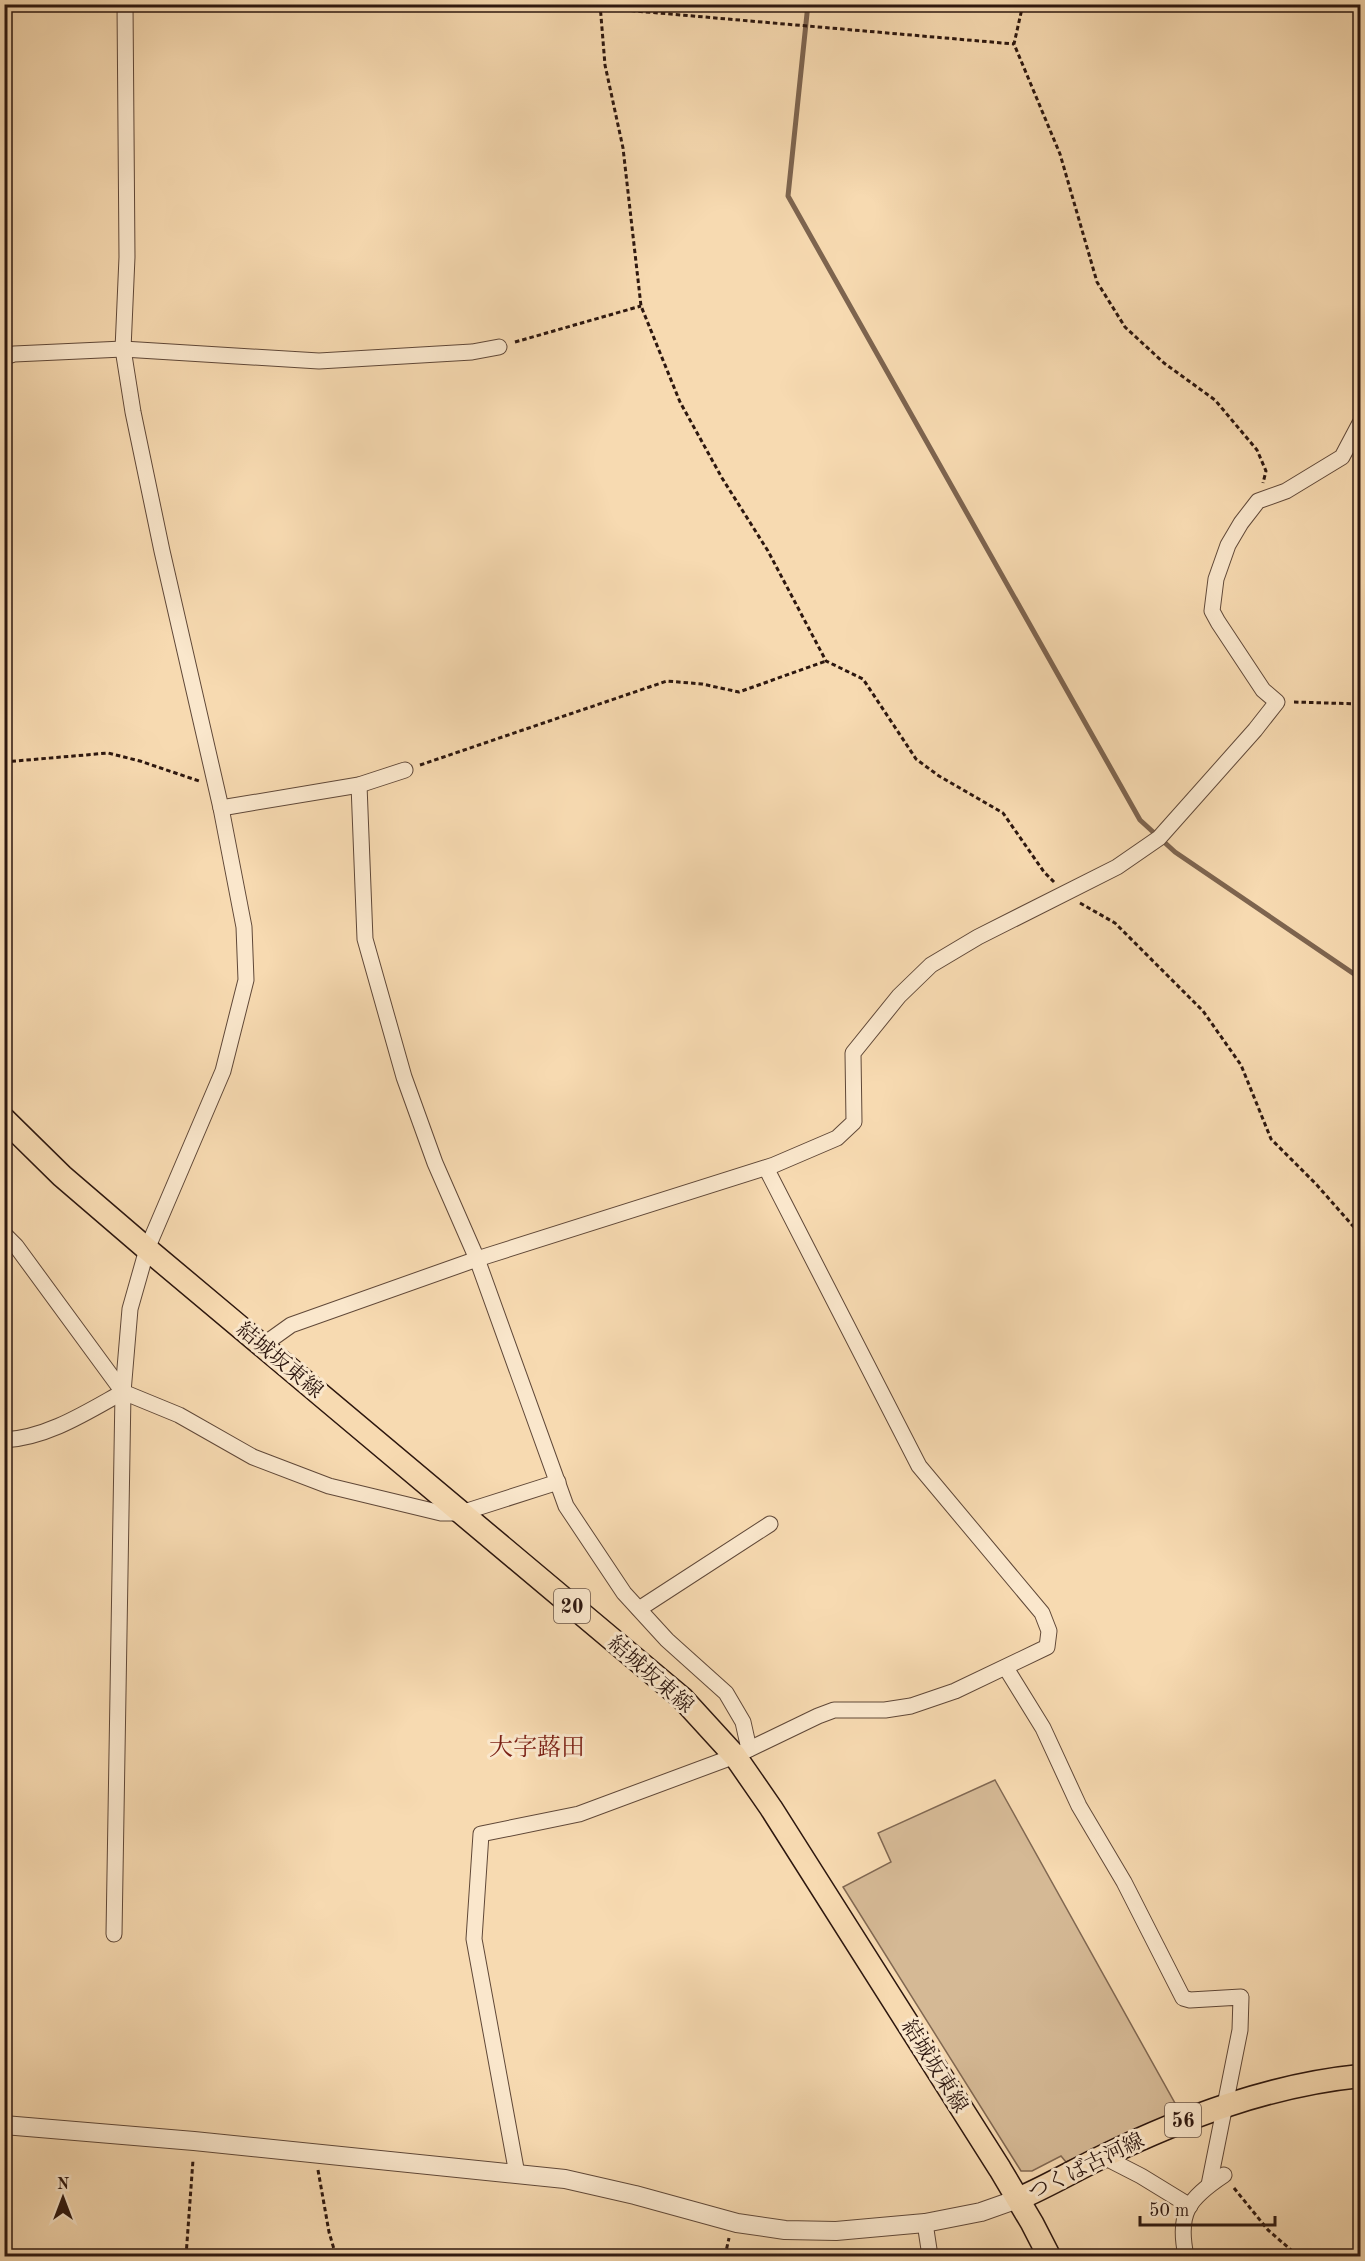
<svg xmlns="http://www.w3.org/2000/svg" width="1365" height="2261" font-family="'Old Standard TT','Noto Serif JP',serif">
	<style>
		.green { fill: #d5b995; stroke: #816852; stroke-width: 1.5 }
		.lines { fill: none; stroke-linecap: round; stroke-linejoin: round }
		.stream { stroke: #7d644f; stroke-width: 5 }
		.minor-casing { stroke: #604838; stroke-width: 17 }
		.tertiary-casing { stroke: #604838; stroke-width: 20 }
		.primary-casing { stroke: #2d170f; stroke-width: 25 }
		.path { stroke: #2d170f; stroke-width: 3; stroke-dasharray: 4.5 3; stroke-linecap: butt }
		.minor { stroke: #fae7cc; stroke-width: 15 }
		.tertiary { stroke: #fae7cc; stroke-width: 18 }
		.primary { stroke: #f7dab1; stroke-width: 22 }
		.labels { text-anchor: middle; stroke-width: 6; stroke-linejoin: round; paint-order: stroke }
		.shield { fill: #fae7cc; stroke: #6a5548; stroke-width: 1.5 }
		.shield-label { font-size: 20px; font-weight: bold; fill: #2d170f }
		.street-label { font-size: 21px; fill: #2d170f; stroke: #fae7cc }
		.quarter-label { font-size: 24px; fill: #7a1f14; stroke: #fae7cc }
	</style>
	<rect width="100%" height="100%" fill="#f7dab1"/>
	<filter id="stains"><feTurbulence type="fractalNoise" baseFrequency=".00333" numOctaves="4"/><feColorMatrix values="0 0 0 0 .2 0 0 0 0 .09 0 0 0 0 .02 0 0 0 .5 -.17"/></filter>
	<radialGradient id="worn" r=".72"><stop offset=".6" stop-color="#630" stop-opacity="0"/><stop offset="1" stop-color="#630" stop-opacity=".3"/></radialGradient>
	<polygon class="green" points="995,1780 1181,2114 1066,2162 1061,2156 1032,2171 1021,2171 843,1887 891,1862 878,1833"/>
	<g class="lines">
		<polyline class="stream" points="808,4 788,196 1140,820 1175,852 1360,978"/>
		<g class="minor-casing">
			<g id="minor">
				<polyline points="4,357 14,354 123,349 319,361 472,352 499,347"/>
				<polyline points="359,785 365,939 404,1077 435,1163 477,1259 566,1506 624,1593 667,1640 726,1693 743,1722 749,1749"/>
				<polyline points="221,808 359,785 405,770"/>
				<polyline points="4,1234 16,1246 123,1392 179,1415 253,1457 329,1486 441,1513 461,1513 558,1482"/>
				<polyline points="263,1345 291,1325 477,1259 774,1165 837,1138 854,1122 853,1053 899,996 931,965 978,937 1117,867 1159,838 1255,730 1277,702 1263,690 1218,622 1212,611 1216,579 1228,545 1241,523 1258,501 1286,491 1342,457 1360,423"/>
				<path d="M4,1440c43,-2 83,-28 119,-48"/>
				<polyline points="639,1609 770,1524"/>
				<polyline points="1006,1668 1043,1728 1079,1806 1124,1882 1183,1998 1190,2000 1241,1997 1240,2030 1209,2185"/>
				<polyline points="114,1934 123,1392 130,1309 147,1249 223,1071 246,980 244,927 221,808 162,551 133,412 123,349 127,257 125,4"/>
				<polyline points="1102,2156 1141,2176 1190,2206"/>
				<polyline points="517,2174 474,1939 481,1834 579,1814 735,1756 818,1716 834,1710 885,1710 911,1706 955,1691 1047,1647 1049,1631 1042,1613 919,1466 766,1168"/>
				<polyline points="925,2223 930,2256"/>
				<path d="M1186,2256c-9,-43 2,-57 38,-81"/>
			</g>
		</g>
		<g class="tertiary-casing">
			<polyline id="tertiary" points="4,2125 194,2141 565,2179 635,2195 737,2223 785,2230 836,2231 925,2223 981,2212 1018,2199"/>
		</g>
		<g class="primary-casing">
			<g id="primary">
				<polyline points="4,1119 62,1176 147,1249 682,1698 735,1756 771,1808 1000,2169 1032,2223 1049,2256"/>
				<path d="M1018,2199c30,-13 57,-29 86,-43 81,-39 166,-71 256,-80"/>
			</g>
		</g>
		<g class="path">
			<polyline points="600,4 605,65 623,148 641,306 680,402 722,478 768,551 826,661 863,679 916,759 939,776 1003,813 1044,872 1054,882"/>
			<polyline points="1023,4 1014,44 1060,154 1097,282 1125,327 1164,363 1215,400 1257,450 1266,471 1263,483"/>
			<polyline points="601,8 1014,44"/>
			<polyline points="515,342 641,306"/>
			<polyline points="1294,702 1360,704"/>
			<polyline points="4,762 108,753 140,761 199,781"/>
			<polyline points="420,765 667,681 702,684 739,692 826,661"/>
			<polyline points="1080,903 1115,923 1203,1011 1241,1065 1271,1139 1316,1184 1360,1234"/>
			<polyline points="318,2170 329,2232 336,2256"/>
			<polyline points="1234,2188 1268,2230 1298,2256"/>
			<polyline points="186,2256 193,2160"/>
			<polyline points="725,2256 729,2238"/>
		</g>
		<use href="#minor" class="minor"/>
		<use href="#tertiary" class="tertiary"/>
		<use href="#primary" class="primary"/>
	</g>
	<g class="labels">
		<g class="shield">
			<rect x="554" y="1589" width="36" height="34" rx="4.5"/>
			<rect x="1165" y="2103" width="36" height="34" rx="4.5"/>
		</g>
		<g class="shield-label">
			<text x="572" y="1613">20</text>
			<text x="1183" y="2127">56</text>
		</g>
		<g class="street-label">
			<text transform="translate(280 1360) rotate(40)" y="7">結城坂東線</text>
			<text transform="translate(651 1674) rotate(41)" y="7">結城坂東線</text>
			<text transform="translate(935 2066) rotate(58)" y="7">結城坂東線</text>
			<text transform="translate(1086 2166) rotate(-26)" y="7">つくば古河線</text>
		</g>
		<g class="quarter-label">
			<text x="537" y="1755">大字蕗田</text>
		</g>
	</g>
	<rect width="1365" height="2261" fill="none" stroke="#f7dab1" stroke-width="24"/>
	<rect x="6" y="6" width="1353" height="2249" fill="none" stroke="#2d170f" stroke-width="3"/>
	<rect x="12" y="12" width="1341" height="2237" fill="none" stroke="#2d170f" stroke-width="1.5"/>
	<g transform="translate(63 2198)" stroke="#fae7cc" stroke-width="4.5" paint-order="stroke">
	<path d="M0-4.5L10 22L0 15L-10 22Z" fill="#2d170f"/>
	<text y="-9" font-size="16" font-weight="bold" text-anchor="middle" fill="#2d170f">N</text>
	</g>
	<path d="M1140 2216v9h135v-9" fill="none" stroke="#2d170f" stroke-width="3"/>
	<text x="1149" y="2216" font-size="18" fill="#2d170f" stroke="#fae7cc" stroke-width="4.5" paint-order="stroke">50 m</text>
	<rect width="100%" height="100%" filter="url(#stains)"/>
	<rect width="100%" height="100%" fill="url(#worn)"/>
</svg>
